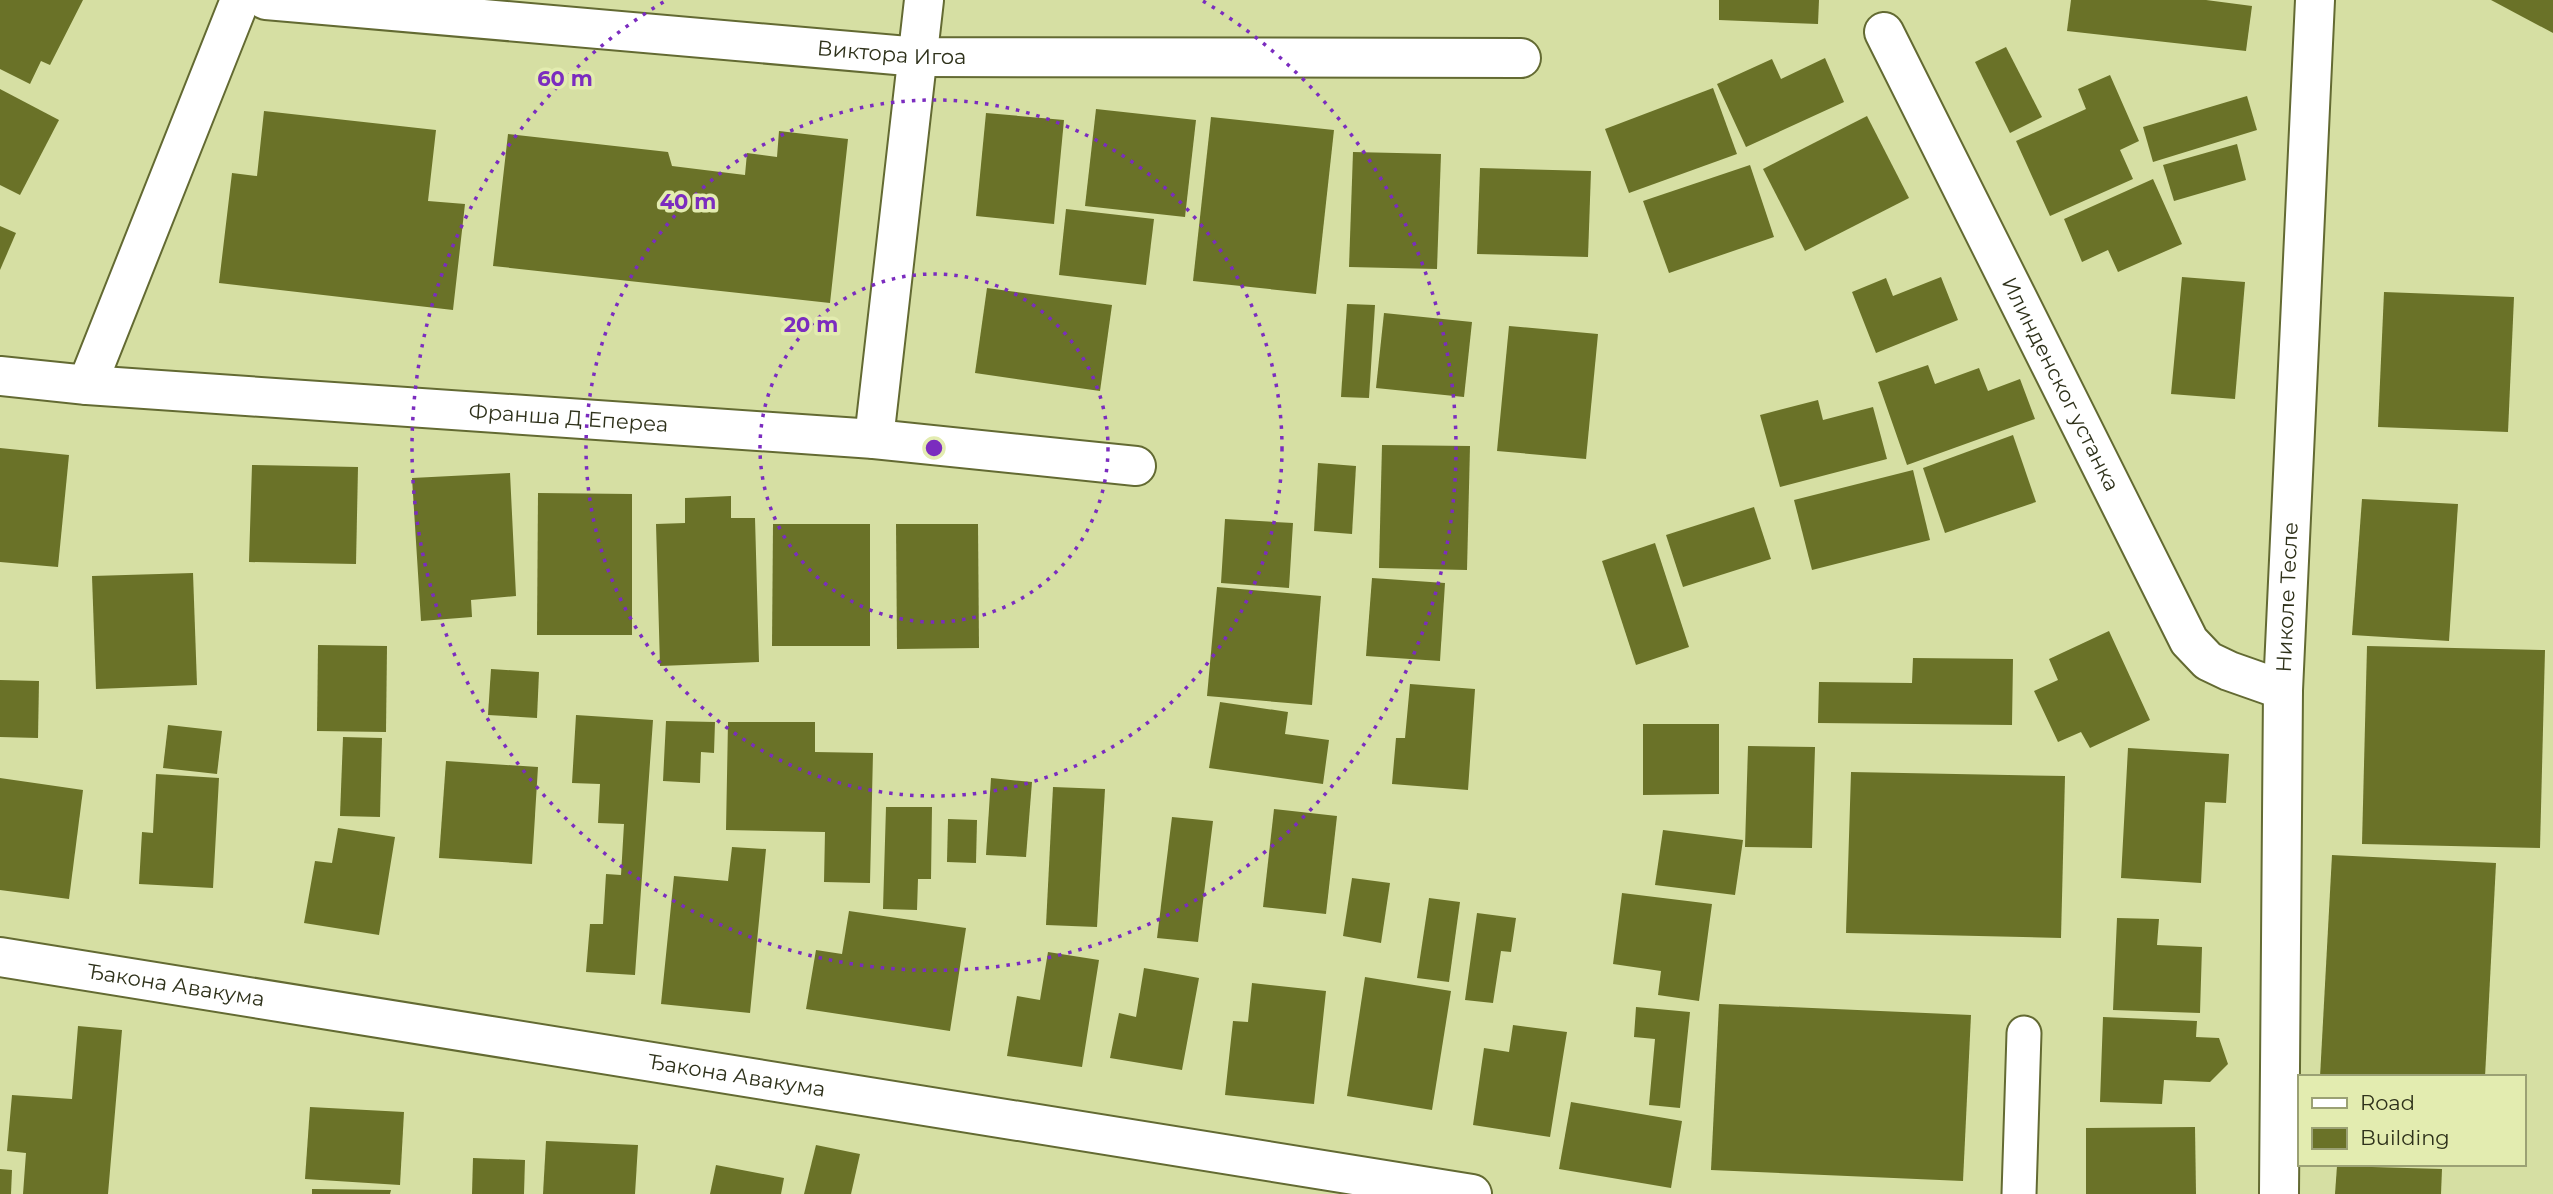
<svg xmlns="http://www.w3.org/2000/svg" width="2553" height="1194" font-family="Montserrat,sans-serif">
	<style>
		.building { fill: #6a7228 }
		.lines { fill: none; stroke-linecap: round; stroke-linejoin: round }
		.lane-casing { stroke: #636a32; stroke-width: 37 }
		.street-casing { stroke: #636a32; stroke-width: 42 }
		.secondary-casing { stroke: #636a32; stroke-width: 42 }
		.lane { stroke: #fff; stroke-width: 33 }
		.street { stroke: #fff; stroke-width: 38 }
		.secondary { stroke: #fff; stroke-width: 38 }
		.ring { fill: none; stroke: #7b2cbf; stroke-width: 3.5; stroke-dasharray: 3.5 7 }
		.labels { text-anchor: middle; stroke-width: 7; stroke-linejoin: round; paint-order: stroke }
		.street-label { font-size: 21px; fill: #2e311a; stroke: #e3ecb0 }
		.centre { fill: #7b2cbf; stroke: #e3ecb0; stroke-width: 3.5 }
		.ring-label { font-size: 21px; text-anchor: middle; font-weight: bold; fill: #7b2cbf; stroke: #e3ecb0; stroke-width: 7; stroke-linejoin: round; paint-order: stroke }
	</style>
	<rect width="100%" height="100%" fill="#d6dfa3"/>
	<g class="building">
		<polygon points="0,0 83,0 50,65 41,61 30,84 0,69"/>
		<polygon points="1719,0 1819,0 1818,24 1719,20"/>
		<polygon points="2071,0 2206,0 2252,6 2246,51 2067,31"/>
		<polygon points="2491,0 2553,0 2553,33"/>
		<polygon points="2006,47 2042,117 2010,133 1975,62"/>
		<polygon points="1825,58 1844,102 1746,147 1717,84 1772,59 1781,79"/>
		<polygon points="2110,75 2139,141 2120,150 2133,179 2050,216 2016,141 2086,109 2078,89"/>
		<polygon points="1713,88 1737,154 1629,193 1605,129"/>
		<polygon points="0,89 59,120 20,195 0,185"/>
		<polygon points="2247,96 2257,130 2153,162 2143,127"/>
		<polygon points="1096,109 1196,120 1185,217 1085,206"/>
		<polygon points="264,111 436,130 428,201 465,204 453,310 219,283 232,173 257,176"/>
		<polygon points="986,113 1064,120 1054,224 976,216"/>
		<polygon points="1867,116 1909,198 1805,251 1763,169"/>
		<polygon points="1211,117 1334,130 1316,294 1193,281"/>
		<polygon points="779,131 848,139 830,303 493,266 508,134 668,152 672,166 745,175 747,153 777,157"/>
		<polygon points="2237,144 2246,180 2174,201 2163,165"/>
		<polygon points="1353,152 1441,154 1437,269 1349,267"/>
		<polygon points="1750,165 1774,237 1669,273 1643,201"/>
		<polygon points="1480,168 1591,171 1588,257 1477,254"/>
		<polygon points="2153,179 2182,244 2118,272 2108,250 2082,262 2064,219"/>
		<polygon points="1066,209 1154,219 1146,285 1059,275"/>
		<polygon points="0,226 16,233 0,270"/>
		<polygon points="1941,277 1958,320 1876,353 1852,292 1886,278 1893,296"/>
		<polygon points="2182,277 2245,282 2235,399 2171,394"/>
		<polygon points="987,288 1112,305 1100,391 975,373"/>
		<polygon points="2384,292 2514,297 2508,432 2378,427"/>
		<polygon points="1347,304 1375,305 1369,398 1341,397"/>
		<polygon points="1384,313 1472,322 1464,397 1376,388"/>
		<polygon points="1509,326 1598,334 1586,459 1497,451"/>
		<polygon points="1928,365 1935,384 1979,368 1988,391 2020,379 2035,419 1907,465 1878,382"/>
		<polygon points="1818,400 1823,420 1873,407 1887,459 1780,487 1760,415"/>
		<polygon points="2013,435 2036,502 1945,533 1923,468"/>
		<polygon points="1382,445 1470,446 1467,570 1379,568"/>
		<polygon points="0,448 69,455 58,567 0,562"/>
		<polygon points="1318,463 1356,466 1352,534 1314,531"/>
		<polygon points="252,465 358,467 356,564 249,562"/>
		<polygon points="1913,470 1930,540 1812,570 1794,500"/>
		<polygon points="510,473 516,596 471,600 472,617 421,621 412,478"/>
		<polygon points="538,493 632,494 632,635 537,635"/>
		<polygon points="731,496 731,518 755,518 759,662 660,666 656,524 685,523 685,498"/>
		<polygon points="2362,499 2458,504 2449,641 2352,635"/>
		<polygon points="1754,507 1771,559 1683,587 1666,535"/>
		<polygon points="1225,519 1293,523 1289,588 1221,583"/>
		<polygon points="773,524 870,524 870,646 772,646"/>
		<polygon points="896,524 978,524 979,648 897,649"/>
		<polygon points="1655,543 1689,647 1636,665 1602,561"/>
		<polygon points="193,573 197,685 96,689 92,576"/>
		<polygon points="1372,578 1445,583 1440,661 1366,656"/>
		<polygon points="1217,587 1321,596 1312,705 1207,696"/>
		<polygon points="2109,631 2150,720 2090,748 2081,732 2058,742 2034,691 2058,680 2049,659"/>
		<polygon points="318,645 387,646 386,732 317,731"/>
		<polygon points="2367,646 2545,650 2540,848 2362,844"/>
		<polygon points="1913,658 2013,659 2012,725 1818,723 1819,682 1912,683"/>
		<polygon points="491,669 539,672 537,718 488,715"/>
		<polygon points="0,680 39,681 38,738 0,737"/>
		<polygon points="1410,684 1475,689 1468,790 1392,784 1396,738 1405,738"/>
		<polygon points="1220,702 1288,712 1285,734 1329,740 1323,784 1209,768"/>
		<polygon points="576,715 653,720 635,975 586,972 590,924 603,924 606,874 621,875 624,824 598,823 600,784 572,783"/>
		<polygon points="666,721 715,722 714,753 701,752 700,783 663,781"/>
		<polygon points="728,722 815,722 815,752 873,753 870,883 824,882 825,832 726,830"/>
		<polygon points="1643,724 1719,724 1719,794 1643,795"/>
		<polygon points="168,725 222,731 217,774 163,768"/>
		<polygon points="343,737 382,738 380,817 340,816"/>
		<polygon points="1748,746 1815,747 1812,848 1745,847"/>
		<polygon points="2128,748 2229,754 2226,803 2205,802 2201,883 2121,878"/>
		<polygon points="446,761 538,767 532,864 439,858"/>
		<polygon points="1851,772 2065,776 2061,938 1846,933"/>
		<polygon points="156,774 219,778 213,888 139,884 142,832 153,833"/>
		<polygon points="0,778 83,790 69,899 0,890"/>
		<polygon points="991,778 1032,782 1026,857 986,855"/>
		<polygon points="1053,787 1105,789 1097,927 1046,925"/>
		<polygon points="886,807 932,807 931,879 918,879 917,910 883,909"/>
		<polygon points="1274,809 1337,816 1326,914 1263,907"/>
		<polygon points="1172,817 1213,821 1198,942 1157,938"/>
		<polygon points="948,819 977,820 976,863 947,862"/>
		<polygon points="338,828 395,837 379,935 304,923 315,861 332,863"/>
		<polygon points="1663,830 1743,840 1735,895 1655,885"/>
		<polygon points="732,847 766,849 750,1013 661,1004 674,876 728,881"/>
		<polygon points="2332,855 2496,863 2485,1077 2320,1077"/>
		<polygon points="1352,878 1390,883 1381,943 1343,936"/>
		<polygon points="1622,893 1712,904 1699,1001 1658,995 1661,971 1613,964"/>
		<polygon points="1429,898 1460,902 1449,982 1417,978"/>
		<polygon points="849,911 966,928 950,1031 806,1009 816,950 842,954"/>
		<polygon points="1477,913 1516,918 1511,952 1501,951 1493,1003 1465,1000"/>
		<polygon points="2117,918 2159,919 2157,945 2202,947 2200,1013 2113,1010"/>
		<polygon points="1048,952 1099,960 1082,1067 1007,1056 1017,996 1040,1000"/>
		<polygon points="1144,968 1199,978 1182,1070 1110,1058 1119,1013 1136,1017"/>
		<polygon points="1365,977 1451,991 1432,1110 1347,1096"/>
		<polygon points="1252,983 1326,991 1314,1104 1225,1095 1233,1021 1248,1022"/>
		<polygon points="1719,1004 1971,1015 1963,1181 1711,1170"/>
		<polygon points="1636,1007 1690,1012 1680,1108 1649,1105 1655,1039 1634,1037"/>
		<polygon points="2103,1017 2197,1021 2196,1037 2219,1038 2228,1064 2210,1082 2164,1080 2162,1104 2100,1102"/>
		<polygon points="1513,1025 1567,1032 1550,1137 1473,1125 1484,1048 1509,1052"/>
		<polygon points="78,1026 122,1030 108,1194 23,1194 26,1153 7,1151 12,1095 72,1099"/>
		<polygon points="1571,1102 1682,1121 1671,1188 1559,1169"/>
		<polygon points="310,1107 404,1112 400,1185 305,1179"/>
		<polygon points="2195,1127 2196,1194 2086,1194 2086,1128"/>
		<polygon points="546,1141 638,1145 635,1194 543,1194"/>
		<polygon points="816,1145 860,1154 851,1194 804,1194"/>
		<polygon points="473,1158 525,1160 524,1194 472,1194"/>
		<polygon points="716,1165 784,1178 781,1194 710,1194"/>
		<polygon points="2337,1166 2442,1169 2441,1194 2335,1194"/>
		<polygon points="0,1169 12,1170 11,1194 0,1194"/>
		<polygon points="312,1189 391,1190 390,1194 312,1194"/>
	</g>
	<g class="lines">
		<g class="lane-casing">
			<polyline id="lane" points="2019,1194 2024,1033"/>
		</g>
		<g class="street-casing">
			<g id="street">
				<path id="s1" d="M266,0l653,57 602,1"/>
				<path id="s2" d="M1884,32l305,609 19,20 21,10 54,19"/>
				<path id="s3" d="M0,376l87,9 787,54 262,27"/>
				<polyline points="87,385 240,0"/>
				<polyline points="874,439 924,0"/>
				<path id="s4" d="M0,957l1472,237"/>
			</g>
		</g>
		<g class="secondary-casing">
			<g id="secondary">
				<path id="s5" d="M2279,1194l4,-504 32,-690"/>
			</g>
		</g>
		<use href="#lane" class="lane"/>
		<use href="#street" class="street"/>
		<use href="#secondary" class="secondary"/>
	</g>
	<g class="ring">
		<circle cx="934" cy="448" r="174"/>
		<circle cx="934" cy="448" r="348"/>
		<path d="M1203 1A522 522 0 1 1 665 1"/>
	</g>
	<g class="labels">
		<g class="street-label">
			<text dy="7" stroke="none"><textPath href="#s1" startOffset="628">Виктора Игоа</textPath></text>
			<text dy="7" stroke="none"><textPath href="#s2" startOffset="394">Илинденског устанка</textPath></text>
			<text dy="7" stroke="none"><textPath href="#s3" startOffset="570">Франша Д Епереа</textPath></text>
			<text dy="7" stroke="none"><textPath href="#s5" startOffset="597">Николе Тесле</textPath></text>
			<text dy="7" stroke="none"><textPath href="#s4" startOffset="178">Ђакона Авакума</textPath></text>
			<text dy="7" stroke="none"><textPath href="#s4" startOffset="746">Ђакона Авакума</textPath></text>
		</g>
	</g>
	<circle cx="934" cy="448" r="10" class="centre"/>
	<g class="ring-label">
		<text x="565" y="86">60 m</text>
		<text x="688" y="209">40 m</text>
		<text x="811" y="332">20 m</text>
	</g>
	<rect x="2298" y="1075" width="228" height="91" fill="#e3ecb0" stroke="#9ba174" stroke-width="2"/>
	<rect x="2312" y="1098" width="35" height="10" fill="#ffffff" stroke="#9ba174" stroke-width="2"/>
	<text x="2360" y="1110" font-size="21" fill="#2e311a">Road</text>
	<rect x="2312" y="1128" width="35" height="21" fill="#6a7228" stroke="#9ba174" stroke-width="2"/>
	<text x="2360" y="1145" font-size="21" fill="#2e311a">Building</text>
</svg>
